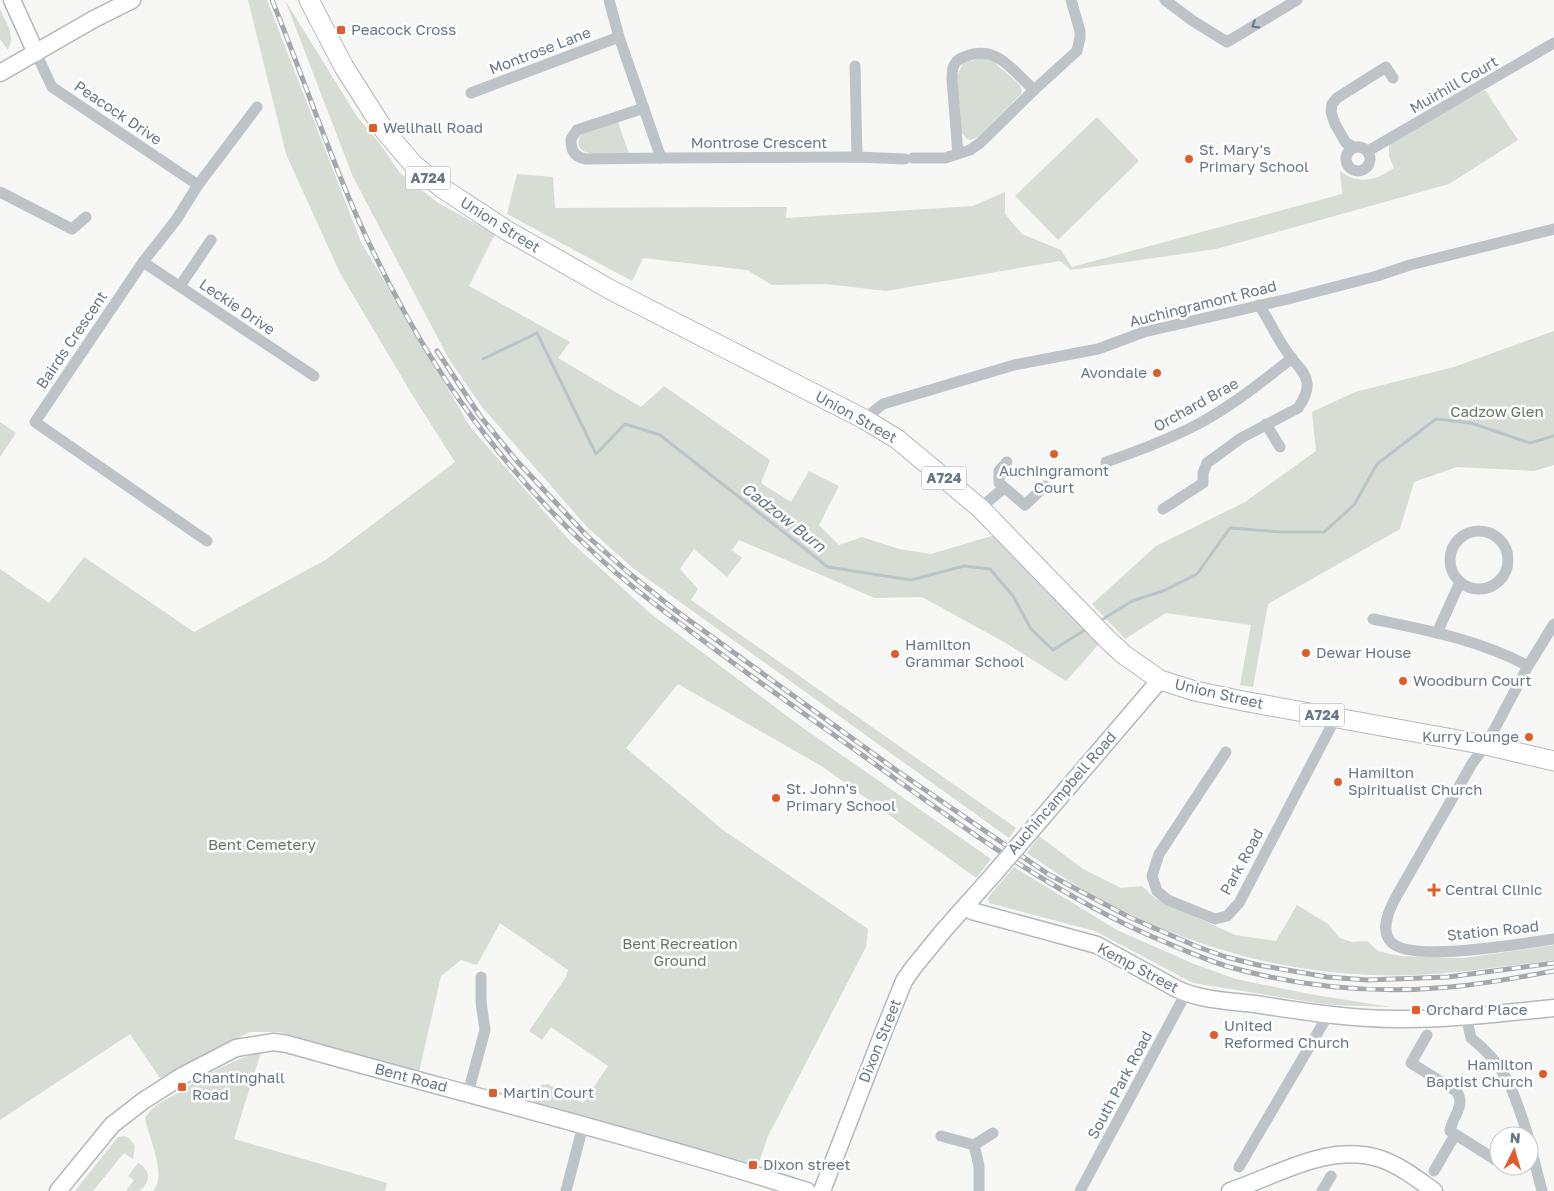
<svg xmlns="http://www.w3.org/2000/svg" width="1554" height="1191" font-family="'Golos Text',sans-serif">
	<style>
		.green { fill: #d7dcd4 }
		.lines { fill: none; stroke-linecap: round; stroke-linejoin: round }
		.stream { stroke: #b9c4c9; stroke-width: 3 }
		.secondary-casing { stroke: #b3b8bd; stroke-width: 19 }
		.primary-casing { stroke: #b2b7bb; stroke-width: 21 }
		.street { stroke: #bec3c7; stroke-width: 11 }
		.secondary { stroke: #fff; stroke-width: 16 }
		.primary { stroke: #fff; stroke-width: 19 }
		.rail-casing { stroke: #a2a8ae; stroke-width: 5 }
		.rail { stroke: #fff; stroke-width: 3; stroke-dasharray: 9; stroke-linecap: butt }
		.secondary-bridge-casing { stroke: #b3b8bd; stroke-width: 19; stroke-linecap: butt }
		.secondary-bridge { stroke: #fff; stroke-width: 16 }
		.oneway { stroke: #677785 }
		.poi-dot { fill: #e15b2b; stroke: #fff; stroke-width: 2 }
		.labels { text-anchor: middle; stroke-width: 5; stroke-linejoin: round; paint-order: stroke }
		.shield { fill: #fff; stroke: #95a0aa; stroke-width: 1 }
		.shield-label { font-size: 14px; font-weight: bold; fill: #677785 }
		.poi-label { font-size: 15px; fill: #677785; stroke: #fff; text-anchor: start }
		.street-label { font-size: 15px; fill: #677785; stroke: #fff }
		.park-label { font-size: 15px; fill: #657762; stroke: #fff }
		.water-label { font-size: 16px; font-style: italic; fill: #637881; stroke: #fff }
	</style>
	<rect width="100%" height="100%" fill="#f7f7f5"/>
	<g class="green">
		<polygon points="248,0 267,0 361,242 471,428 570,541 650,613 803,728 991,859 976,878 823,767 678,684 626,748 723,830 868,929 866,947 768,1136 758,1165 533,1103 541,1085 548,1084 583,1103 608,1066 551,1027 542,1040 529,1031 566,977 568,970 500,923 477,965 461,960 441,976 419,1072 279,1032 250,1032 160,1078 130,1034 0,1120 0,569 49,603 84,557 194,632 327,559 455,462 413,396 340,273 286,154"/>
		<polygon points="285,0 356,115 380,144 400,173 438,203 495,234 469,286 570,342 558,358 641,407 664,386 770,460 761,483 791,502 809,471 839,486 819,525 839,545 862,537 899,549 931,554 995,535 1099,644 1066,681 1004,642 922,597 875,598 739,540 732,550 742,558 727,577 694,549 680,569 698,589 691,600 1016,828 1009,838 634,569 587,527 482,407 449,359 353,177"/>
		<path d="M0,9c6,15 16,25 8,41l-8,-11z"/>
		<polygon points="981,58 992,60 1021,86 1022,93 978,137 970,140 967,139 961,132 957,76 963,63"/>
		<path d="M1485,90l33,50 -69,44 -233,65 -145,21 -11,-9 -174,30 -60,-7 -54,1 -25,-15 -104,-12 -11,23 -125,-67 10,-40 36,3 2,31 232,-1 -1,11 187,-12 32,-14v22l17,20 39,16 11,17 270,-73 -2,-23c19,14 35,10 54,-3l-5,-12v-13z"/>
		<polygon points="1097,117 1139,161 1058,240 1015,196"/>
		<path d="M618,122l11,32c-14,0 -64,7 -47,-21z"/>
		<polygon points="1554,331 1554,465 1534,471 1457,467 1414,482 1400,529 1268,604 1253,687 1240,685 1251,625 1166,613 1125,639 1092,604 1156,546 1245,502 1316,451 1312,412 1355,392 1454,367"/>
		<polygon points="0,422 16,433 0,457"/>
		<path d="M1039,836l44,33 38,19 21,-2 13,12 80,37 41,6 21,-36 31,19 12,14 12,4 15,-1 11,10 21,5 66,2 89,-13v15c-46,6 -93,13 -140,15 -108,4 -215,-23 -310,-74 -27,-14 -52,-31 -77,-48z"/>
		<polygon points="1014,867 1117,930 1194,964 1236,979 1309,994 1391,1007 1329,1005 1193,983 1095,931 989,903 988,899 990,895"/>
		<path d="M261,1052l-27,87 153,44 -2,8h-232c15,-16 -5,-54 -8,-73 9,-14 19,-17 33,-25 28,-18 51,-32 83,-41z"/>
		<polygon points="124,1136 129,1138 135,1146 133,1159 124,1153 93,1191 75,1191 118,1137"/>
		<path d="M138,1163c13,7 13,18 2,28h-14l8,-11 -6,-4z"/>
	</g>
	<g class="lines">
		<g class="stream">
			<polyline points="483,359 537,333 596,454 625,424 660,435 828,567 911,580 964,566 990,569 1013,596 1031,629 1053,650 1088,628"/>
			<polyline points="1100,621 1132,601 1163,591 1197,574 1230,528 1281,532 1324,532 1354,505 1377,464 1436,419 1471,423 1530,443 1554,436"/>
		</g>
		<g class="secondary-casing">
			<g id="secondary">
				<polyline points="12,0 36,53"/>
				<polyline points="0,73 94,19 132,0"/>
				<polyline points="1036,825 1160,680"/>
				<path d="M965,907l7,4 125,34 80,44c23,11 52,12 78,15 46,7 93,15 140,15 52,1 107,-6 159,-11"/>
				<path d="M58,1191l54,-66 31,-24 39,-25 54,-28 38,-6 13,2c174,49 349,93 520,147"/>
				<polyline points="822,1191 883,1033 904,981 913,968 944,930 993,875"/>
				<path d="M1230,1191c49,-16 98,-49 151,-32 20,7 36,20 53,32"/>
			</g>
		</g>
		<g class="primary-casing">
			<polyline id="primary" points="309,0 344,67 384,130 413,164 442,188 506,230 611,290 864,419 897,439 980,508 1108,640 1123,654 1160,680 1195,691 1243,701 1486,745 1554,761"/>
		</g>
		<g class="street">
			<polyline points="609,0 619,37 661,158 857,157 905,159"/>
			<polyline points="1165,0 1193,21 1227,42 1297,0"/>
			<polyline points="36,53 52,87 198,185"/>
			<polyline points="855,66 857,157"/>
			<polyline points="471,93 619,37"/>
			<path d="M644,108l-67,22 -6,9c0,12 3,18 15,20l75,-1"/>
			<circle cx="1358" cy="159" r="12"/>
			<polyline points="1354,147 1346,143 1335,124 1331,112 1332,104 1337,98 1386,67 1393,78"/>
			<polyline points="1368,151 1554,43"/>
			<path d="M958,154l-6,-75c0,-11 1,-18 12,-22 32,-14 48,13 70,33"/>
			<polyline points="913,158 945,158 970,150 980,143 1034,90 1077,51 1080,38 1080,31 1071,0"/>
			<polyline points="0,192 72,229 86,217"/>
			<polyline points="143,262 314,376"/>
			<polyline points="180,286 211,240"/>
			<polyline points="864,419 883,404 1014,365 1098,349 1144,332 1288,299 1377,276 1410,265 1554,229"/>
			<polyline points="1266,424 1280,447"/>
			<polyline points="1007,462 999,471 999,483 1025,505 1045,486"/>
			<path d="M1106,462c32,-11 64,-23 94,-39 33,-18 62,-41 92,-65"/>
			<polyline points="980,508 1004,488"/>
			<path d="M1163,509l40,-26v-10l4,-10 34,-25 57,-30c5,-7 10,-16 9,-25 -1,-10 -9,-17 -14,-23 -14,-17 -22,-37 -34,-55"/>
			<circle cx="1479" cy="560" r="29"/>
			<polyline points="207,541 35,422 143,262 176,220 198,185 257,107"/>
			<path d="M1373,619c53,11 107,21 155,47"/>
			<path d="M1554,624l-26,42 -42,79 -13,17 -77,135c-7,13 -17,34 -4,46 22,20 132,0 162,-4"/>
			<polyline points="1437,633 1460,582"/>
			<polyline points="1226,752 1159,854 1152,876 1157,891 1168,900 1215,919 1227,916 1239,903 1336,717"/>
			<path d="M1466,1016l5,22c37,29 43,55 57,98"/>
			<path d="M1427,1035l-16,28 45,28c11,14 -4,25 -6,40l49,31"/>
			<polyline points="468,1093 485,1030 481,1002 481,977"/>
			<polyline points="941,1136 974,1145 993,1133"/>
			<polyline points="1529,1141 1542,1191"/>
			<polyline points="974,1145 979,1166 979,1191"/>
			<polyline points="1239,1167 1328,1015"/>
			<polyline points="1434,1171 1455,1135"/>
			<polyline points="566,1191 583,1126"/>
			<polyline points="1080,1191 1186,993"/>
			<polyline points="1322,1191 1331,1176"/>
		</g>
		<use href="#secondary" class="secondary"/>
		<use href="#primary" class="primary"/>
		<g class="rail-casing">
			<g id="rail">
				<path d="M272,0c30,73 54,147 86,219 27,61 64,129 103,183 38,54 83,105 132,150 36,34 76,63 116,93 51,38 104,75 156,112 92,66 184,134 288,180 24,10 48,21 73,29 73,21 149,28 224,21 35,-3 70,-10 104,-16"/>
				<polyline points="437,351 480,416 517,461 586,535 630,574 675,610 896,770 1048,874 1129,917 1198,947 1226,957 1258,965 1327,977 1367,980 1448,977 1554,963"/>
			</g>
		</g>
		<use href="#rail" class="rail"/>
		<g class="secondary-bridge-casing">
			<polyline id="secondary-bridge" points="993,875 1036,825"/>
		</g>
		<use href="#secondary-bridge" class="secondary-bridge"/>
	</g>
	<defs><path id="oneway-chevron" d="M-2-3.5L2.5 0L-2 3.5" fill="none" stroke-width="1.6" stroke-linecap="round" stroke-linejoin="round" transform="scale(1.25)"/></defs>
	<use class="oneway" href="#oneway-chevron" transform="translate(1255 25) rotate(149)"/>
	<g class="poi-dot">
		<rect x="336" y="25" width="10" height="10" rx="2.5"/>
		<rect x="368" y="123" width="10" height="10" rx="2.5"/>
		<circle cx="1189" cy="159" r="5"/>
		<circle cx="1157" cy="373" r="5"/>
		<circle cx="1054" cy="454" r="5"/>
		<circle cx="1306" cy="653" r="5"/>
		<circle cx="895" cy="654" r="5"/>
		<circle cx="1403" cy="681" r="5"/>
		<circle cx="1529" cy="737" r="5"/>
		<circle cx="1338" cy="782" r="5"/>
		<circle cx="776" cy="798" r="5"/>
		<path d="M1431.5 882.5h5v5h5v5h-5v5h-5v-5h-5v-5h5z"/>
		<rect x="1411" y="1005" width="10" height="10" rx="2.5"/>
		<circle cx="1214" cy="1035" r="5"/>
		<circle cx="1543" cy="1074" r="5"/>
		<rect x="177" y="1082" width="10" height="10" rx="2.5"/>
		<rect x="488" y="1088" width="10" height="10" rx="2.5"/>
		<rect x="748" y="1160" width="10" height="10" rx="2.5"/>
	</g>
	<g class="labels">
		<g class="shield">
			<rect x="405.5" y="166.5" width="45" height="23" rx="4"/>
			<rect x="921.5" y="466.5" width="45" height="23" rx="4"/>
			<rect x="1299.5" y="703.5" width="45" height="23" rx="4"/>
		</g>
		<g class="shield-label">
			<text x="428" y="183">A724</text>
			<text x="944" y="483">A724</text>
			<text x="1322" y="720">A724</text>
		</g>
		<g class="poi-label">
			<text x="351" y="35">Peacock Cross</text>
			<text x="383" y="133">Wellhall Road</text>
			<text x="1199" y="155">St. Mary's<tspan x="1199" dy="17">Primary School</tspan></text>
			<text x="1147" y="378" text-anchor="end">Avondale</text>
			<text x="1054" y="476" text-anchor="middle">Auchingramont<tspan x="1054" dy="17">Court</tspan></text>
			<text x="905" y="650">Hamilton<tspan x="905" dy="17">Grammar School</tspan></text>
			<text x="1316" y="658">Dewar House</text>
			<text x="1413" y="686">Woodburn Court</text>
			<text x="1519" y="742" text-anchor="end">Kurry Lounge</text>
			<text x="1348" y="778">Hamilton<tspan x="1348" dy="17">Spiritualist Church</tspan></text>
			<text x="786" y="794">St. John's<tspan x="786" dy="17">Primary School</tspan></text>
			<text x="1445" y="895">Central Clinic</text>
			<text x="1426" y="1015">Orchard Place</text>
			<text x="1224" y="1031">United<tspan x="1224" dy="17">Reformed Church</tspan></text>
			<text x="1533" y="1070" text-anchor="end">Hamilton<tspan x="1533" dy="17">Baptist Church</tspan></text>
			<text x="192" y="1083">Chantinghall<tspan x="192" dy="17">Road</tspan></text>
			<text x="503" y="1098">Martin Court</text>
			<text x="763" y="1170">Dixon street</text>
		</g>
		<g class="street-label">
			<text transform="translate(540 51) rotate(-21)" y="5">Montrose Lane</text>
			<text transform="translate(1454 85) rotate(-30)" y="5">Muirhill Court</text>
			<text transform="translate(118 113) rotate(34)" y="5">Peacock Drive</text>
			<text x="759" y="148">Montrose Crescent</text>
			<text transform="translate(500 225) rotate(32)" y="5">Union Street</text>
			<text transform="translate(1203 304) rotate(-14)" y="5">Auchingramont Road</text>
			<text transform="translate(237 307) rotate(34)" y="5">Leckie Drive</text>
			<text transform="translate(72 340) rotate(-56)" y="5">Bairds Crescent</text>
			<text transform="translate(1196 405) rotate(-29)" y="5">Orchard Brae</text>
			<text transform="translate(856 417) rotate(29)" y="5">Union Street</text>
			<text transform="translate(1219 694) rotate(13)" y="5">Union Street</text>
			<text transform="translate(1062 793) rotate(-49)" y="5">Auchincampbell Road</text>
			<text transform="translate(1242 862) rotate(-61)" y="5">Park Road</text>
			<text transform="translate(1493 931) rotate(-6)" y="5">Station Road</text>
			<text transform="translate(1138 968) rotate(28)" y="5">Kemp Street</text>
			<text transform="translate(880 1041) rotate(-68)" y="5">Dixon Street</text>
			<text transform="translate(411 1078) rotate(15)" y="5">Bent Road</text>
			<text transform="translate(1120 1085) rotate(-62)" y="5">South Park Road</text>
		</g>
		<g class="park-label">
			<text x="1497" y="417">Cadzow Glen</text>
			<text x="262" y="850">Bent Cemetery</text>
			<text x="680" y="949">Bent Recreation<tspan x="680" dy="17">Ground</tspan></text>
		</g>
		<g class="water-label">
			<text transform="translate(784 517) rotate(38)" y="6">Cadzow Burn</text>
		</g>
	</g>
	<g transform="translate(1514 1151) rotate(5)"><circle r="24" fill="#ffffff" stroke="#c2c9ce"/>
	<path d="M0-4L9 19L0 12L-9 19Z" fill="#e15b2b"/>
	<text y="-8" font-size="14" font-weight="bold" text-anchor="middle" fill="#677785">N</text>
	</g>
</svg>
